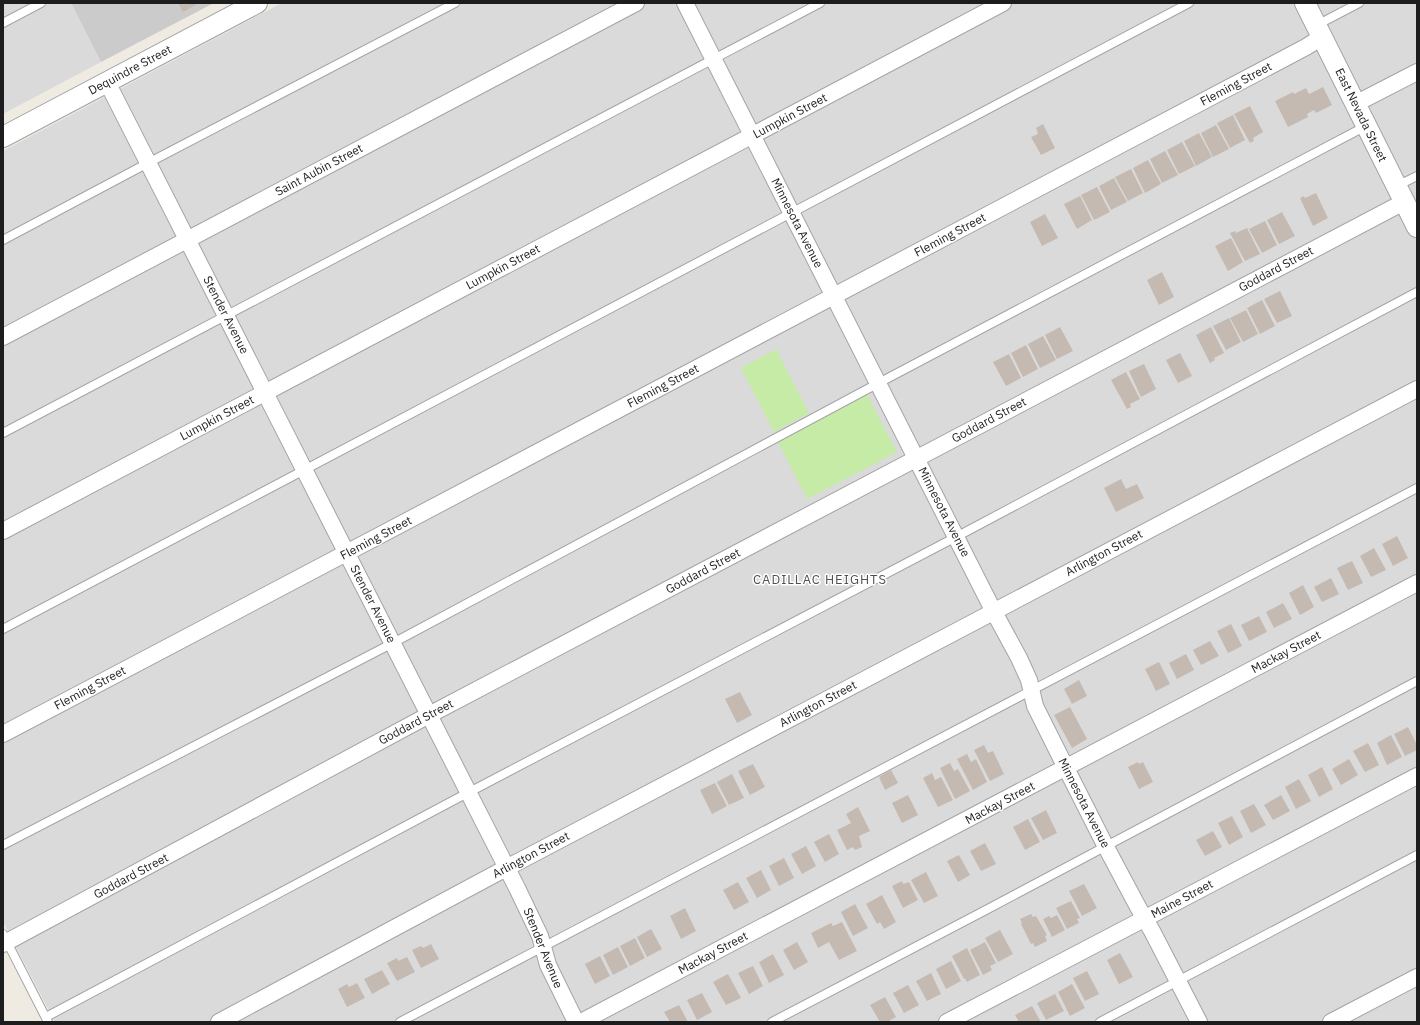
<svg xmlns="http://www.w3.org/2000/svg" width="1420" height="1025" font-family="'IBM Plex Sans',sans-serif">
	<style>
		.residential { fill: #dbdada }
		.religious { fill: #cbcbcb }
		.grass { fill: #c5eba6 }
		.building { fill: #c4bab2 }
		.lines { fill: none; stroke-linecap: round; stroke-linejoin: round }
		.service-casing { stroke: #a4a4a4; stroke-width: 10 }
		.minor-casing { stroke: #a4a4a4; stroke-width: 18 }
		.tertiary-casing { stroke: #a4a4a4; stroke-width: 22 }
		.service { stroke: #fff; stroke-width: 8 }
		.minor { stroke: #fff; stroke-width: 16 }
		.tertiary { stroke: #fff; stroke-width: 20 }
		.labels { text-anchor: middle; stroke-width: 3; stroke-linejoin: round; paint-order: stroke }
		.street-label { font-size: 12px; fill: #1d1d1d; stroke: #fff }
		.neighbourhood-label { font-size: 13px; letter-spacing: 1px; fill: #505050; stroke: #fff }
	</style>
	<rect width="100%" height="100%" fill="#efebe2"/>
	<g class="residential">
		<polygon points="3,3 71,3 101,62 3,114"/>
		<polygon points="282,3 1417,3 1417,1022 55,1022 3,922 3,151"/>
	</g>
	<polygon class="religious" points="71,3 214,3 101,62"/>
	<g class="grass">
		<polygon points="776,349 809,413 774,432 741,368"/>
		<polygon points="866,393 897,452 807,499 777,440"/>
	</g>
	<g class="building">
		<polygon points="178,3 199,3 183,12"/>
		<polygon points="1323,87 1332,105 1316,113 1314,110 1307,114 1308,117 1288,127 1275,101 1293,92 1294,94 1306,88 1309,94"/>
		<polygon points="1250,106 1263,132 1253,138 1254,141 1250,143 1234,114"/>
		<polygon points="1233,115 1245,140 1230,148 1217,123"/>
		<polygon points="1043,124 1055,148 1041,155 1031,137 1038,134 1036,128"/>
		<polygon points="1216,125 1229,149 1213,157 1201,133"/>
		<polygon points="1199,133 1212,157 1196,166 1184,141"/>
		<polygon points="1182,142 1195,166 1179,174 1167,150"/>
		<polygon points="1165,151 1178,175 1162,183 1150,159"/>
		<polygon points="1148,160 1161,184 1145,193 1133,168"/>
		<polygon points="1131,169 1143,193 1128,201 1115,177"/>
		<polygon points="1114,178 1127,202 1111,210 1099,186"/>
		<polygon points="1097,187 1110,212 1094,220 1081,195"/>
		<polygon points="1316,193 1328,218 1313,226 1300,198 1304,196 1305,198"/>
		<polygon points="1080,196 1092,220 1077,229 1064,204"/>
		<polygon points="1282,212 1295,236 1279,244 1267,220"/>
		<polygon points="1045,214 1058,238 1042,246 1030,222"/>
		<polygon points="1265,221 1277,245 1262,253 1249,229"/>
		<polygon points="1247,228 1260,254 1245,261 1230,233 1235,231 1236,233"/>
		<polygon points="1231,238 1243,262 1228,271 1215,246"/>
		<polygon points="1162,272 1174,297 1159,305 1147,280"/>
		<polygon points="1280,291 1292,316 1277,323 1264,299"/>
		<polygon points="1262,300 1275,326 1260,334 1247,308"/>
		<polygon points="1246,310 1258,334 1243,342 1230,318"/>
		<polygon points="1229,318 1241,342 1226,350 1213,326"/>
		<polygon points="1060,327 1073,351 1057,359 1045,335"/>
		<polygon points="1211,327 1224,353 1214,358 1215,360 1210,363 1196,335"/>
		<polygon points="1043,336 1056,360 1040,368 1028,344"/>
		<polygon points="1026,345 1038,369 1023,377 1011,353"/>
		<polygon points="1180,353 1192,376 1178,383 1166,360"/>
		<polygon points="1009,354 1021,378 1006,386 993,362"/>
		<polygon points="1144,364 1156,389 1141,397 1129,371"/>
		<polygon points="1126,372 1140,399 1130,404 1131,407 1127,409 1111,380"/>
		<polygon points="1121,479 1126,489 1137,484 1144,498 1116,512 1104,488"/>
		<polygon points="1397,536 1408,558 1393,566 1382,544"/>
		<polygon points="1374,548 1386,570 1371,577 1360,556"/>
		<polygon points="1352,561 1363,583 1348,590 1337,568"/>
		<polygon points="1331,578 1339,594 1322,602 1314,587"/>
		<polygon points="1303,585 1314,607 1300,615 1289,593"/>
		<polygon points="1283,603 1292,619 1274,628 1266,612"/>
		<polygon points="1259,616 1267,632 1249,641 1241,625"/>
		<polygon points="1231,624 1242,646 1228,653 1217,631"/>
		<polygon points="1210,641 1219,656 1201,665 1193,650"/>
		<polygon points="1186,654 1194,670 1177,679 1169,663"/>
		<polygon points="1159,662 1170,684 1156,691 1145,669"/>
		<polygon points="1079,680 1087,696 1072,704 1064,689"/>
		<polygon points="740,692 752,715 737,723 725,699"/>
		<polygon points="1070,707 1087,739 1072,748 1054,715"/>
		<polygon points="1408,727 1417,745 1417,750 1405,756 1394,734"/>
		<polygon points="1391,735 1402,757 1387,765 1377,743"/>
		<polygon points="1368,743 1379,765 1365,772 1353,751"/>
		<polygon points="984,745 988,753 993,751 1004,774 990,781 974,750"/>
		<polygon points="967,754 971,762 976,759 987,782 973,790 957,759"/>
		<polygon points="1349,759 1358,775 1341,785 1332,769"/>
		<polygon points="1138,762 1139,764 1143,762 1153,782 1139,789 1128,767"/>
		<polygon points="950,763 954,771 958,769 970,791 955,799 940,768"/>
		<polygon points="753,764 765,787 750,795 738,771"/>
		<polygon points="1322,767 1333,789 1319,797 1308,775"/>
		<polygon points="891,770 898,783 885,790 879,777"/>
		<polygon points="932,773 935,780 941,777 953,800 938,807 923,778"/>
		<polygon points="732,774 744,798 729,805 717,782"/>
		<polygon points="1299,779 1311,801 1296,809 1285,787"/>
		<polygon points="715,783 727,806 712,814 700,790"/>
		<polygon points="908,795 918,815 902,823 892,803"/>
		<polygon points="1281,795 1290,811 1273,820 1264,805"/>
		<polygon points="1254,804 1266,825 1251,833 1240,811"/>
		<polygon points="858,807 870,831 859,836 862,847 855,850 853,847 847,850 837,830 851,823 846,814"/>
		<polygon points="1046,810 1057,833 1043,840 1031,818"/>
		<polygon points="1232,816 1243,837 1229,845 1218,823"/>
		<polygon points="1028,819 1040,842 1025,850 1013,827"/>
		<polygon points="1213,831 1222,847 1205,856 1196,840"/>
		<polygon points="829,834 839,854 825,862 814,842"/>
		<polygon points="985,843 996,864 981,871 970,851"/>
		<polygon points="806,846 816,866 802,874 791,854"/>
		<polygon points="959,855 970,875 958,882 947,861"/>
		<polygon points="784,858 794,878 779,886 769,866"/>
		<polygon points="761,870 771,890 757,898 746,878"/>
		<polygon points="926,872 938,896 924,903 911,880"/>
		<polygon points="902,881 903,884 909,882 918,900 903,908 892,886"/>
		<polygon points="738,882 749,902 734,910 723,890"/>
		<polygon points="1084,884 1097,908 1082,916 1069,891"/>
		<polygon points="882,895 896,922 884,929 880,922 877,924 866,904"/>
		<polygon points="1071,901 1080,918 1077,919 1079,923 1067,929 1056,908"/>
		<polygon points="855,904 868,928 853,936 841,912"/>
		<polygon points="685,908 696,931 681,939 670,916"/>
		<polygon points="1031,914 1033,917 1036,916 1047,935 1045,936 1047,941 1035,947 1033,943 1031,944 1021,924 1022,923 1020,919"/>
		<polygon points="1057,915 1065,930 1052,937 1043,919 1049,916 1051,918"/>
		<polygon points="842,922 857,951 839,960 829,942 818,948 811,933 831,923 833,926"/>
		<polygon points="651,929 662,949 647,957 637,937"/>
		<polygon points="1000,930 1013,954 998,962 985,938"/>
		<polygon points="635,938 645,958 630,966 620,946"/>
		<polygon points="797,942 808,962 794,970 783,950"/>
		<polygon points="985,942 996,963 990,966 992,970 983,975 970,950"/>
		<polygon points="431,944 439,959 421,968 412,950 421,946 423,948"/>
		<polygon points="618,947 628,967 613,975 603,955"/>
		<polygon points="967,948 980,975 967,982 965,978 964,979 952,956"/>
		<polygon points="1120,953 1133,977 1119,984 1107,960"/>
		<polygon points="773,954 784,975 769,983 759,962"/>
		<polygon points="600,956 610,976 595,984 585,964"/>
		<polygon points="407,957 415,972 397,981 387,963 397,958 398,961"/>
		<polygon points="951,961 961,981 946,989 936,969"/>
		<polygon points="753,966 763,986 749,994 738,973"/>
		<polygon points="382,970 390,984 372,994 364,979"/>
		<polygon points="1087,971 1099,994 1085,1001 1073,978"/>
		<polygon points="931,973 941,994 927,1001 916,981"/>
		<polygon points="728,974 741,998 726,1005 713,982"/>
		<polygon points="357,983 365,998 347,1007 338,989 347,984 349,987"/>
		<polygon points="1072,984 1085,1008 1070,1016 1058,992"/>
		<polygon points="908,985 919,1005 904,1013 893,993"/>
		<polygon points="702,993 712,1012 697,1020 687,1000"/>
		<polygon points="1055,994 1064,1011 1046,1020 1037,1003"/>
		<polygon points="885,997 896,1017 887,1022 880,1022 870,1005"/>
		<polygon points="679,1005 688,1022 670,1022 664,1012"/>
		<polygon points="1032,1006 1041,1022 1019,1022 1015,1015"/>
	</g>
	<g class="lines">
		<g class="service-casing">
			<g id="service">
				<polyline points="3,23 41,3"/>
				<polyline points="1317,25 1359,3"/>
				<polyline points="1397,186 1417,176"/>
				<polyline points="3,240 148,163 455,3"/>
				<polyline points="3,433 820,3"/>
				<path d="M3,629c396,-207 790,-418 1186,-626"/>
				<polyline points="3,845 393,643 890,377 1366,126"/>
				<polyline points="3,934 48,1022"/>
				<polyline points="46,1017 458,798 956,537 1417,292"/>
				<polyline points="400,1022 1417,488"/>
				<polyline points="772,1022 984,911 1417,681"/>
				<polyline points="1100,1022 1417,855"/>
			</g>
		</g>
		<g class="minor-casing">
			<g id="minor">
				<polyline points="685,3 994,612 1019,658 1029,680 1035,706 1066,768 1106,847 1138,907 1152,931 1199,1022"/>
				<polyline points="107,82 517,888 540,936 548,965 576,1022"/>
				<polyline points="1355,104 1417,72"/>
				<polyline points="3,337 636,3"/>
				<polyline points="3,531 1003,3"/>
				<polyline points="3,734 1306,47 1322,37"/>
				<polyline points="3,944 429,715 1404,202"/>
				<polyline points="219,1022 495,874 1417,389"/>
				<polyline points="581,1022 1417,583"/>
				<polyline points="947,1022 1417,776"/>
				<polyline points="1331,1022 1417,977"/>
			</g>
		</g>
		<g class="tertiary-casing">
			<g id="tertiary">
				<polyline points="1305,3 1417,227"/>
				<polyline points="3,137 257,3"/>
			</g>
		</g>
		<use href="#service" class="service"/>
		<use href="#minor" class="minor"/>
		<use href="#tertiary" class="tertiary"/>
	</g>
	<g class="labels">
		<g class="street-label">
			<text transform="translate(130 70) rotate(-28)" y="4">Dequindre Street</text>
			<text transform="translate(1236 84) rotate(-28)" y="4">Fleming Street</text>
			<text transform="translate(1361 115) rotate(64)" y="4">East Nevada Street</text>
			<text transform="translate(790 116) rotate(-28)" y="4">Lumpkin Street</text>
			<text transform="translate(319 170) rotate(-28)" y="4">Saint Aubin Street</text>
			<text transform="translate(797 223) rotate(63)" y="4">Minnesota Avenue</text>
			<text transform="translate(950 235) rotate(-28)" y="4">Fleming Street</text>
			<text transform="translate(503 267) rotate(-28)" y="4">Lumpkin Street</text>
			<text transform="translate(1276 269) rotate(-28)" y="4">Goddard Street</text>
			<text transform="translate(226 315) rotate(63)" y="4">Stender Avenue</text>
			<text transform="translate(663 386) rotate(-28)" y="4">Fleming Street</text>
			<text transform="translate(217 418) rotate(-28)" y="4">Lumpkin Street</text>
			<text transform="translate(989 420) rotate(-28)" y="4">Goddard Street</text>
			<text transform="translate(944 512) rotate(63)" y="4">Minnesota Avenue</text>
			<text transform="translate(376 538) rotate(-28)" y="4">Fleming Street</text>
			<text transform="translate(1104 553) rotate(-28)" y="4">Arlington Street</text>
			<text transform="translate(703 571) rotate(-28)" y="4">Goddard Street</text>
			<text transform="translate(373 604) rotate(63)" y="4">Stender Avenue</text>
			<text transform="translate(1286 652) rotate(-28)" y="4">Mackay Street</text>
			<text transform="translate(90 688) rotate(-28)" y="4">Fleming Street</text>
			<text transform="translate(818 704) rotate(-28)" y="4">Arlington Street</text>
			<text transform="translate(416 722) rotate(-28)" y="4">Goddard Street</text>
			<text transform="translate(1000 803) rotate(-28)" y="4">Mackay Street</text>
			<text transform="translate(1084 803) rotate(63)" y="4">Minnesota Avenue</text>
			<text transform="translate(531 855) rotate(-28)" y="4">Arlington Street</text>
			<text transform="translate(131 876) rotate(-28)" y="4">Goddard Street</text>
			<text transform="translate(1182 899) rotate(-28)" y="4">Maine Street</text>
			<text transform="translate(543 948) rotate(68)" y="4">Stender Avenue</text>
			<text transform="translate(713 953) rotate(-28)" y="4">Mackay Street</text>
		</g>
		<g class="neighbourhood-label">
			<text x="820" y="584">CADILLAC HEIGHTS</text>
		</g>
	</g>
	<rect width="1420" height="1025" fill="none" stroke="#1d1d1d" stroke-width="8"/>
</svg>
